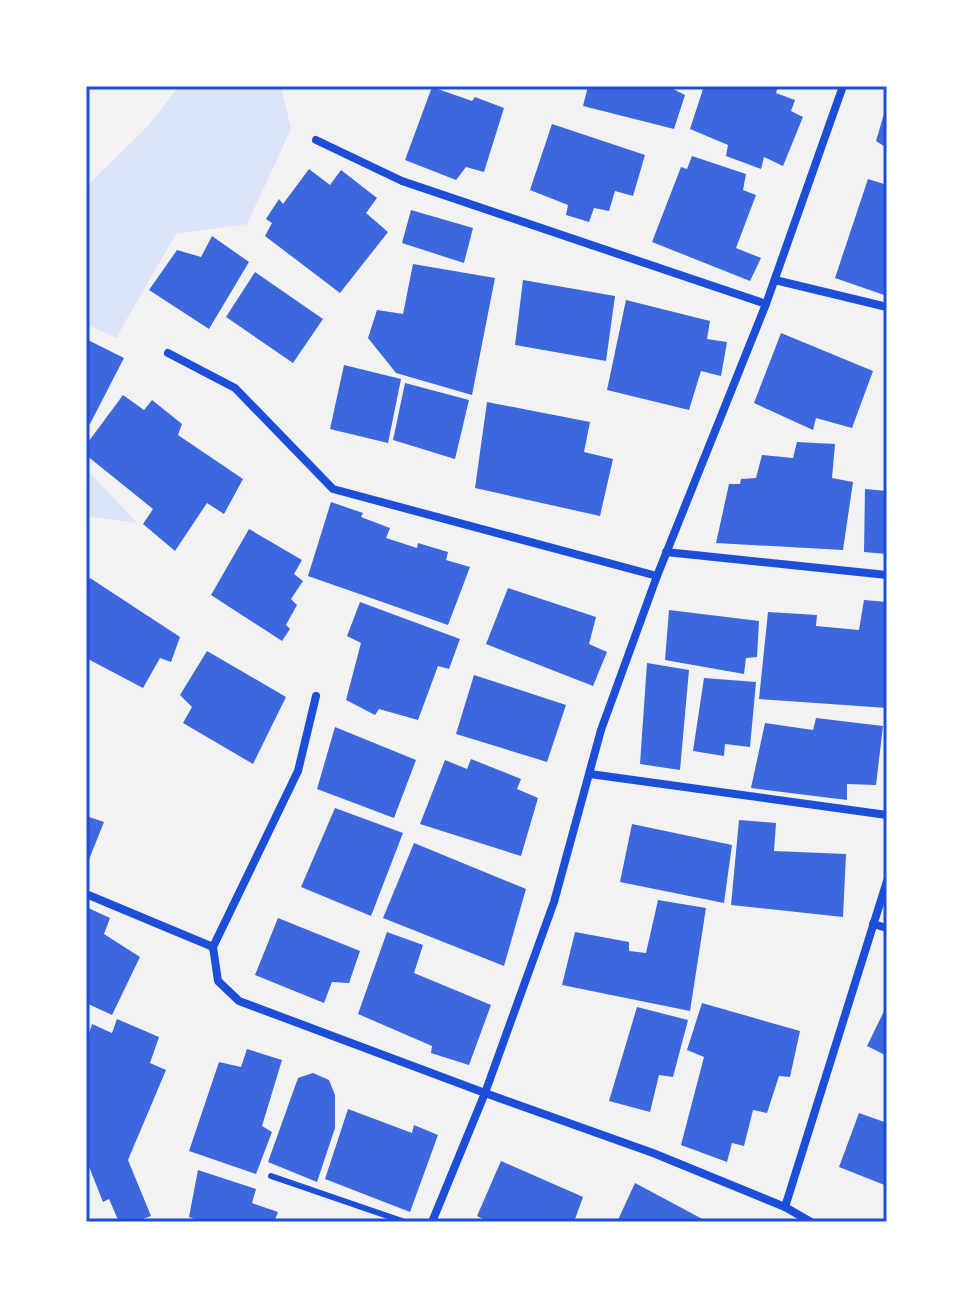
<svg xmlns="http://www.w3.org/2000/svg" width="973" height="1308" font-family="'Noto Sans',sans-serif">
	<style>
		.green { fill: #dbe4f7 }
		.building { fill: #3d67dc }
		.lines { fill: none; stroke-linecap: round; stroke-linejoin: round }
		.service { stroke: #1d4ed8; stroke-width: 6 }
		.minor { stroke: #1d4ed8; stroke-width: 8 }
		.neatline { fill: none; stroke: #1d4ed8; stroke-width: 3 }
	</style>
	<rect width="100%" height="100%" fill="#f2f2f2"/>
	<g class="green">
		<polygon points="179,86 281,86 291,129 247,224 176,234 116,338 86,324 86,187 148,126"/>
		<polygon points="86,469 137,523 86,516"/>
	</g>
	<g class="building">
		<polygon points="588,86 672,86 671,88 685,95 674,129 583,106"/>
		<polygon points="704,86 778,86 776,93 795,100 791,111 803,117 783,166 764,157 761,169 726,156 728,145 690,129"/>
		<polygon points="432,87 472,101 475,97 504,108 484,172 466,167 456,180 405,160"/>
		<polygon points="886,107 887,107 887,148 876,141"/>
		<polygon points="552,124 645,155 633,196 615,191 609,211 594,208 589,222 566,215 568,205 530,190"/>
		<polygon points="692,156 746,174 743,190 756,195 736,248 761,258 750,281 652,242 681,167 687,169"/>
		<polygon points="309,169 330,185 341,170 377,198 366,213 388,232 340,293 265,236 272,223 266,219 279,199 283,204"/>
		<polygon points="868,179 887,185 887,296 835,278"/>
		<polygon points="411,210 473,228 464,263 402,243"/>
		<polygon points="212,236 249,262 209,329 149,290 177,250 201,257"/>
		<polygon points="413,264 495,278 472,395 396,373 368,338 377,310 403,314"/>
		<polygon points="255,272 323,319 293,363 226,317"/>
		<polygon points="523,280 615,296 606,361 515,345"/>
		<polygon points="626,300 710,321 707,339 727,342 721,376 701,371 689,410 607,390"/>
		<polygon points="781,333 873,371 852,428 816,418 813,430 754,403"/>
		<polygon points="86,339 124,358 90,424 86,422"/>
		<polygon points="344,365 401,379 388,443 330,429"/>
		<polygon points="405,383 469,400 455,459 393,440"/>
		<polygon points="123,395 144,410 152,400 182,424 178,435 243,479 224,514 207,503 175,551 143,524 153,509 86,455 86,445"/>
		<polygon points="487,402 590,422 584,452 613,459 600,516 475,488"/>
		<polygon points="797,442 835,444 832,478 853,482 843,550 716,543 729,484 740,484 741,479 756,478 762,455 793,458"/>
		<polygon points="865,489 887,491 887,554 864,552"/>
		<polygon points="331,502 363,513 361,517 390,528 386,538 417,548 418,543 448,552 446,560 470,567 448,625 308,576"/>
		<polygon points="249,529 302,560 294,574 303,581 291,599 297,605 286,625 290,629 282,641 211,595"/>
		<polygon points="90,578 180,637 171,662 160,658 143,688 86,658 86,586"/>
		<polygon points="508,588 596,617 589,644 607,652 593,686 486,644"/>
		<polygon points="864,600 887,602 887,708 759,699 768,612 817,615 816,626 859,630"/>
		<polygon points="360,602 460,639 449,669 438,666 418,720 379,709 375,715 346,700 361,643 347,636"/>
		<polygon points="669,610 759,621 757,657 746,658 744,674 665,660"/>
		<polygon points="207,651 286,697 253,764 183,723 192,707 180,695"/>
		<polygon points="647,663 689,670 680,770 640,764"/>
		<polygon points="474,675 566,705 547,762 456,734"/>
		<polygon points="704,678 756,682 750,747 725,744 724,756 693,751"/>
		<polygon points="816,718 883,726 876,785 847,784 847,800 751,788 765,723 813,730"/>
		<polygon points="335,727 416,760 394,818 317,789"/>
		<polygon points="471,759 521,779 517,789 538,798 521,856 420,824 445,760 467,769"/>
		<polygon points="335,808 403,833 371,916 301,887"/>
		<polygon points="86,816 104,822 86,867"/>
		<polygon points="739,820 776,823 774,851 846,854 843,917 731,905"/>
		<polygon points="632,824 732,845 724,903 620,882"/>
		<polygon points="414,843 526,889 504,966 383,918"/>
		<polygon points="658,900 706,908 690,1011 562,985 575,932 629,942 629,951 646,953"/>
		<polygon points="86,907 110,918 104,934 140,957 112,1015 86,1003"/>
		<polygon points="278,918 360,951 349,983 332,982 324,1003 255,975"/>
		<polygon points="387,932 423,945 414,973 491,1005 469,1065 431,1053 432,1046 358,1014"/>
		<polygon points="702,1003 800,1031 790,1077 779,1076 767,1113 753,1110 744,1146 732,1143 727,1162 681,1145 704,1057 687,1050"/>
		<polygon points="887,1005 887,1056 867,1046"/>
		<polygon points="637,1007 688,1020 673,1077 659,1075 650,1112 609,1101"/>
		<polygon points="117,1019 159,1037 150,1063 166,1070 128,1160 151,1216 135,1222 119,1222 109,1199 103,1202 86,1159 86,1043 92,1024 112,1033"/>
		<polygon points="247,1049 282,1060 262,1126 272,1132 256,1174 189,1151 219,1062 241,1067"/>
		<polygon points="313,1073 329,1080 335,1095 335,1128 317,1182 268,1162 298,1078"/>
		<polygon points="348,1109 412,1133 414,1125 438,1135 410,1212 325,1179"/>
		<polygon points="859,1113 887,1123 887,1186 839,1167"/>
		<polygon points="501,1161 583,1197 574,1222 489,1222 477,1216"/>
		<polygon points="198,1170 256,1189 252,1203 278,1212 274,1222 202,1222 189,1217"/>
		<polygon points="635,1183 708,1222 617,1222"/>
	</g>
	<g class="lines">
		<polyline class="service" points="271,1176 405,1222"/>
		<g class="minor">
			<polyline points="316,140 402,181 766,304"/>
			<polyline points="775,280 887,307"/>
			<polyline points="168,353 235,388 333,489 657,576"/>
			<polyline points="666,552 887,575"/>
			<polyline points="316,696 298,771 213,947 218,981 239,1001 485,1093 432,1222"/>
			<polyline points="590,774 887,815"/>
			<polyline points="86,894 213,947"/>
			<polyline points="873,924 887,928"/>
			<polyline points="785,1207 887,881"/>
			<polyline points="811,1222 785,1207 653,1153 485,1093 554,902 601,730 657,576 766,304 843,86"/>
		</g>
	</g>
	<rect width="973" height="1308" fill="none" stroke="#ffffff" stroke-width="176"/>
	<rect x="88" y="88" width="797" height="1132" class="neatline"/>
</svg>
